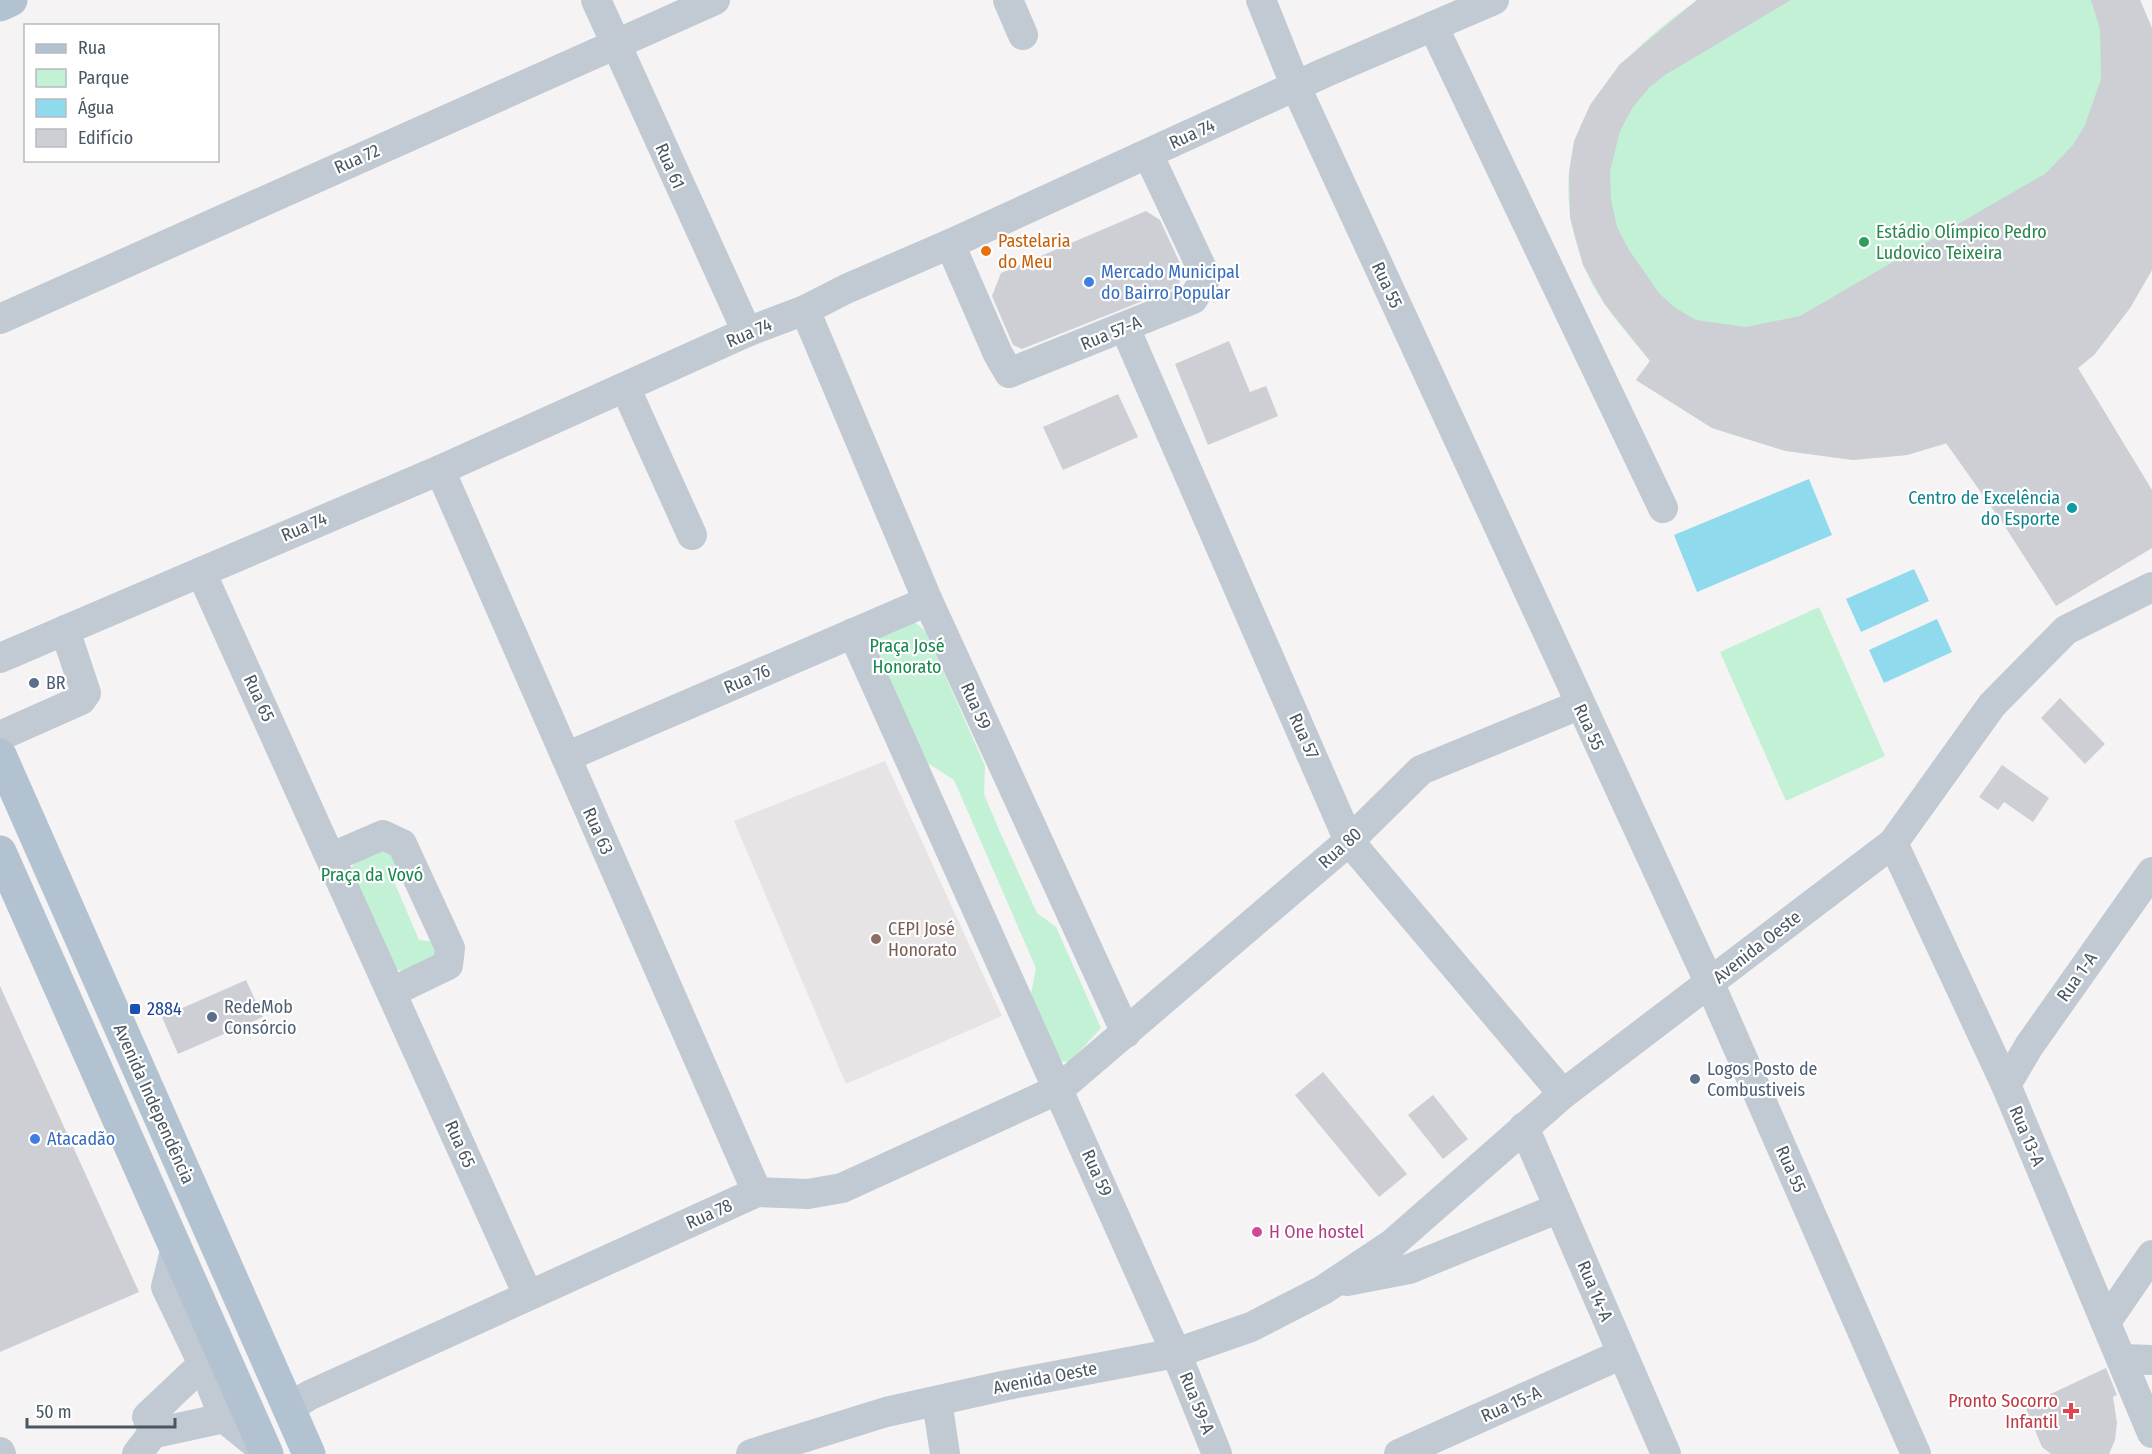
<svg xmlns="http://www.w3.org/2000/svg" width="2152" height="1454" font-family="'Fira Sans Condensed',sans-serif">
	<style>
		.education { fill: #e6e4e5 }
		.green { fill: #c3f1d5 }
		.water { fill: #90daee }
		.building { fill: #cdcfd5 }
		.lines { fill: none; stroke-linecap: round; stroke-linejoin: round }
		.minor { stroke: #c1cad2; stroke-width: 30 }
		.major { stroke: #b3c2d1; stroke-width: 33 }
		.leisure-dot { fill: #2e9e5b; stroke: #fff; stroke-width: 2 }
		.food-dot { fill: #e8710a; stroke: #fff; stroke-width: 2 }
		.shop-dot { fill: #3f7fe0; stroke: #fff; stroke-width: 2 }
		.culture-dot { fill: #0f9aa8; stroke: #fff; stroke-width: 2 }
		.service-dot { fill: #5c6f8a; stroke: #fff; stroke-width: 2 }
		.education-dot { fill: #8d6e63; stroke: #fff; stroke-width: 2 }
		.transit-dot { fill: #1a4fb4; stroke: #fff; stroke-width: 2 }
		.hotel-dot { fill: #d1479c; stroke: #fff; stroke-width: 2 }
		.health-dot { fill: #e0444e; stroke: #fff; stroke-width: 2 }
		.labels { text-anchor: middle; stroke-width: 4.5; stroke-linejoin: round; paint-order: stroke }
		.street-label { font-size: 18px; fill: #4a5661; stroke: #fff }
		.leisure-label { font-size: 18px; fill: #27864d; stroke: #fff; text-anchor: start }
		.food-label { font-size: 18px; fill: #c56008; stroke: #fff; text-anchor: start }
		.shop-label { font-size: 18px; fill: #366cbe; stroke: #fff; text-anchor: start }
		.culture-label { font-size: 18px; fill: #0d838f; stroke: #fff; text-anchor: end }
		.park-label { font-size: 18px; fill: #17864f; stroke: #fff }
		.service-label { font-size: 18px; fill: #4e5e75; stroke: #fff; text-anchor: start }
		.education-label { font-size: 18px; fill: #785e54; stroke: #fff; text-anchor: start }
		.transit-label { font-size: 18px; fill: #164399; stroke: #fff; text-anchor: start }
		.hotel-label { font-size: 18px; fill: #b23c85; stroke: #fff; text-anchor: start }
		.health-label { font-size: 18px; fill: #be3a42; stroke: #fff; text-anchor: end }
	</style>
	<rect width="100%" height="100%" fill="#f5f3f3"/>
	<polygon class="education" points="885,761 1002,1016 846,1084 734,821"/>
	<g class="green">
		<path d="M1697,0h443l12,28v242l-22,38 -36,47 -124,82 -63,18 -54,5 -67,-9 -74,-23 -76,-48 14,-19c-24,-30 -54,-61 -67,-98 -45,-121 20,-195 114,-263z"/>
		<polygon points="1819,607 1885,756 1786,801 1720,652"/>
		<polygon points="914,621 926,632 985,766 984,794 999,830 1037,913 1056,927 1101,1028 1070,1062 1057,1061 1031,994 1036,968 954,780 926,762 876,654 876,638"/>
		<polygon points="383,849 395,853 399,863 392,877 419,940 436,942 441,952 410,973 395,969 350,874 354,862"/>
	</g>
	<g class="water">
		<polygon points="1809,479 1832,535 1697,592 1674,535"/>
		<polygon points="1914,569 1929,601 1861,632 1846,599"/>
		<polygon points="1937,619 1952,652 1884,683 1869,650"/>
	</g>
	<g class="building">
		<polygon points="1697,0 1791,0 1665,75 1650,87 1633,107 1620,131 1610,171 1611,199 1617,227 1629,250 1659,293 1674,307 1696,320 1746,327 1800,316 2046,173 2073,145 2085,125 2101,79 2100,29 2091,0 2140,0 2152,28 2152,270 2130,308 2094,355 2078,368 2152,490 2152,548 2056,606 2004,525 1946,443 1907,455 1853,460 1786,451 1712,428 1636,380 1650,361 1604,303 1583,265 1570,218 1569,174 1574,141 1590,105 1620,64"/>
		<polygon points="1146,211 1160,220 1178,259 1183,271 1178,287 1022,349 1013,345 992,296 1001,273"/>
		<polygon points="1229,341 1250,392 1266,386 1278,416 1208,445 1175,364"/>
		<polygon points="1118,394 1138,437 1063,470 1043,427"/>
		<polygon points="2060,698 2105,744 2085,764 2041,718"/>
		<polygon points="2002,765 2049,798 2033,822 2004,802 1998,810 1979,797"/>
		<polygon points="246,980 263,1017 178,1054 162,1017"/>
		<polygon points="0,986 139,1292 0,1352"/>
		<polygon points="1323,1072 1407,1174 1379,1197 1295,1095"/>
		<polygon points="1433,1095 1468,1139 1443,1159 1408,1115"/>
		<polygon points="2106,1368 2117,1395 2113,1397 2117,1423 2115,1440 2109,1454 2051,1454 2042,1447 2025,1406"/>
	</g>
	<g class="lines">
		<g class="minor">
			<polyline points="596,0 747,332"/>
			<polyline points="1008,0 1023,35"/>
			<polyline points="1261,0 1296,87 1710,984 1916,1454"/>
			<polyline points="1433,26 1663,508"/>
			<polyline points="950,244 998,354 1009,373 1193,299 1206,277 1148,154"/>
			<polyline points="805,310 928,601 1126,1033"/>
			<polyline points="0,319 715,0"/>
			<polyline points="1125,328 1349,841 1563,1094"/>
			<polyline points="625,387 692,535"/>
			<polyline points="440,470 757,1192"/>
			<polyline points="201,572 528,1295"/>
			<polyline points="853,633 1176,1353 1217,1454"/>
			<polyline points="0,658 440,470 747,332 805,310 846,289 950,244 1324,73 1494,0"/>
			<polyline points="0,736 81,700 86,693 65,630"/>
			<polyline points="566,757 928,601"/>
			<polyline points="1893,843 2006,1085 2152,1433"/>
			<polyline points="332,857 383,835 402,844 450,948 448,965 392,992"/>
			<polyline points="2006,1085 2029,1046 2152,872"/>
			<polyline points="1524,1127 1666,1454"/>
			<polyline points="176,1247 166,1287 203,1364 224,1418 266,1452"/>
			<polyline points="1347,1281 1409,1269 1559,1208"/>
			<polyline points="2106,1322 2152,1255"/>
			<polyline points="2122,1359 2152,1360"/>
			<polyline points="203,1364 147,1417 155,1433 224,1418"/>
			<polyline points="937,1401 945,1454"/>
			<polyline points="288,1408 310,1395 757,1192 808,1194 842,1188 1059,1089 1349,841 1421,770 1579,705"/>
			<polyline points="0,1452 1,1454"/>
			<polyline points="137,1454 154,1432"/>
			<polyline points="751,1454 886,1412 1007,1385 1176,1353 1251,1327 1323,1290 1392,1244 1563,1094 1893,843 1992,705 2066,630 2152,587"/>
			<polyline points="1399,1454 1622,1354"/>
		</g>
		<g class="major">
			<polyline points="0,5 11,0"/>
			<polyline points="0,755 309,1454"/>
			<polyline points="0,852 267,1454"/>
		</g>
	</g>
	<circle class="leisure-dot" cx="1864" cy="242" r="6"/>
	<circle class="food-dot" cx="986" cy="251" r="6"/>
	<g class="shop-dot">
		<circle cx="1089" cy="282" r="6"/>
		<circle cx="35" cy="1139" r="6"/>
	</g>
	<circle class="culture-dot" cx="2072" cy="508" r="6"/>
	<g class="service-dot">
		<circle cx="34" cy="683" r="6"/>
		<circle cx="212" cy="1017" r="6"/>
		<circle cx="1695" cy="1079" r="6"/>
	</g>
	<circle class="education-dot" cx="876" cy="939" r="6"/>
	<rect class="transit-dot" x="129" y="1003" width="12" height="12" rx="3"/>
	<circle class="hotel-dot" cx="1257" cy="1232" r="6"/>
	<path class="health-dot" d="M2068 1402h6v6h6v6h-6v6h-6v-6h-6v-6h6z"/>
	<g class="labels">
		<g class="street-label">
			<text transform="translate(1192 134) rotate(-24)" y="6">Rua 74</text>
			<text transform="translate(357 159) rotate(-24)" y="6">Rua 72</text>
			<text transform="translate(670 166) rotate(66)" y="6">Rua 61</text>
			<text transform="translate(1387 285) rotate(65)" y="6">Rua 55</text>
			<text transform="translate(749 333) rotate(-23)" y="6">Rua 74</text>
			<text transform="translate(1111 333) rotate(-22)" y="6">Rua 57-A</text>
			<text transform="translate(304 527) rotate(-23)" y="6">Rua 74</text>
			<text transform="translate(747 679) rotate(-23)" y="6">Rua 76</text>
			<text transform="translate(259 698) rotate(65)" y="6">Rua 65</text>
			<text transform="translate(976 706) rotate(66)" y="6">Rua 59</text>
			<text transform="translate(1589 727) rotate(65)" y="6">Rua 55</text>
			<text transform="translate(1304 736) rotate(66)" y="6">Rua 57</text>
			<text transform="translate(598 831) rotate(66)" y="6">Rua 63</text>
			<text transform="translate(1340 848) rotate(-42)" y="6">Rua 80</text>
			<text transform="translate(1757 947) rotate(-38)" y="6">Avenida Oeste</text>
			<text transform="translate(2077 977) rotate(-55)" y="6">Rua 1-A</text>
			<text transform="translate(154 1104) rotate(66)" y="6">Avenida Independência</text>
			<text transform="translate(2027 1136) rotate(67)" y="6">Rua 13-A</text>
			<text transform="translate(460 1144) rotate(66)" y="6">Rua 65</text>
			<text transform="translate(1791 1169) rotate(66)" y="6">Rua 55</text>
			<text transform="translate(1097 1173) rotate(66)" y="6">Rua 59</text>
			<text transform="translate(709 1214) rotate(-24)" y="6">Rua 78</text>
			<text transform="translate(1595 1291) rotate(67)" y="6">Rua 14-A</text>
			<text transform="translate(1045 1378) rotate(-11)" y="6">Avenida Oeste</text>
			<text transform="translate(1197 1403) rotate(68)" y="6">Rua 59-A</text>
			<text transform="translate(1511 1404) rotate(-24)" y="6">Rua 15-A</text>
		</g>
		<g class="leisure-label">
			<text x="1876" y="238">Estádio Olímpico Pedro<tspan x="1876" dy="21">Ludovico Teixeira</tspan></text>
		</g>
		<g class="food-label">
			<text x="998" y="247">Pastelaria<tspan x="998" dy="21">do Meu</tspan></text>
		</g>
		<g class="shop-label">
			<text x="1101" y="278">Mercado Municipal<tspan x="1101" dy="21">do Bairro Popular</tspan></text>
			<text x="47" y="1145">Atacadão</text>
		</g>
		<g class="culture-label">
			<text x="2060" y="504">Centro de Excelência<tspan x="2060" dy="21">do Esporte</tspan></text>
		</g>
		<g class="park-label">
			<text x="907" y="652">Praça José<tspan x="907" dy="21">Honorato</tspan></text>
			<text x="372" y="881">Praça da Vovó</text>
		</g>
		<g class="service-label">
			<text x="46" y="689">BR</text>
			<text x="224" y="1013">RedeMob<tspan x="224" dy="21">Consórcio</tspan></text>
			<text x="1707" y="1075">Logos Posto de<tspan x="1707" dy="21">Combustiveis</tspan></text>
		</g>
		<g class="education-label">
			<text x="888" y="935">CEPI José<tspan x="888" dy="21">Honorato</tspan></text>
		</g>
		<g class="transit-label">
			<text x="147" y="1015">2884</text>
		</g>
		<g class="hotel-label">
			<text x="1269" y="1238">H One hostel</text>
		</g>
		<g class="health-label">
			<text x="2058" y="1407">Pronto Socorro<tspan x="2058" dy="21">Infantil</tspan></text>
		</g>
	</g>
	<rect x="24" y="24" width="195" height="138" fill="#ffffff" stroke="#b7bbc0" stroke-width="1.5"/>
	<rect x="36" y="44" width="30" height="9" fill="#b3c2d1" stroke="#b7bbc0" stroke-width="1.5"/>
	<text x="78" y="54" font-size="18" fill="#4a5661">Rua</text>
	<rect x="36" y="69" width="30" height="18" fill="#c3f1d5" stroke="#b7bbc0" stroke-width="1.5"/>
	<text x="78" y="84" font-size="18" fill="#4a5661">Parque</text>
	<rect x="36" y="99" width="30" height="18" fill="#90daee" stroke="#b7bbc0" stroke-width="1.5"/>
	<text x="78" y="114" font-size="18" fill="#4a5661">Água</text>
	<rect x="36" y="129" width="30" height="18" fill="#cdcfd5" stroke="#b7bbc0" stroke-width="1.5"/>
	<text x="78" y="144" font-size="18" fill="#4a5661">Edifício</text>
	<path d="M27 1418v9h148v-9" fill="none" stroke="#4a5661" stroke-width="3"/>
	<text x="36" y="1418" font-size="18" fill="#4a5661" stroke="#ffffff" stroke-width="4.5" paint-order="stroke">50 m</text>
</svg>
